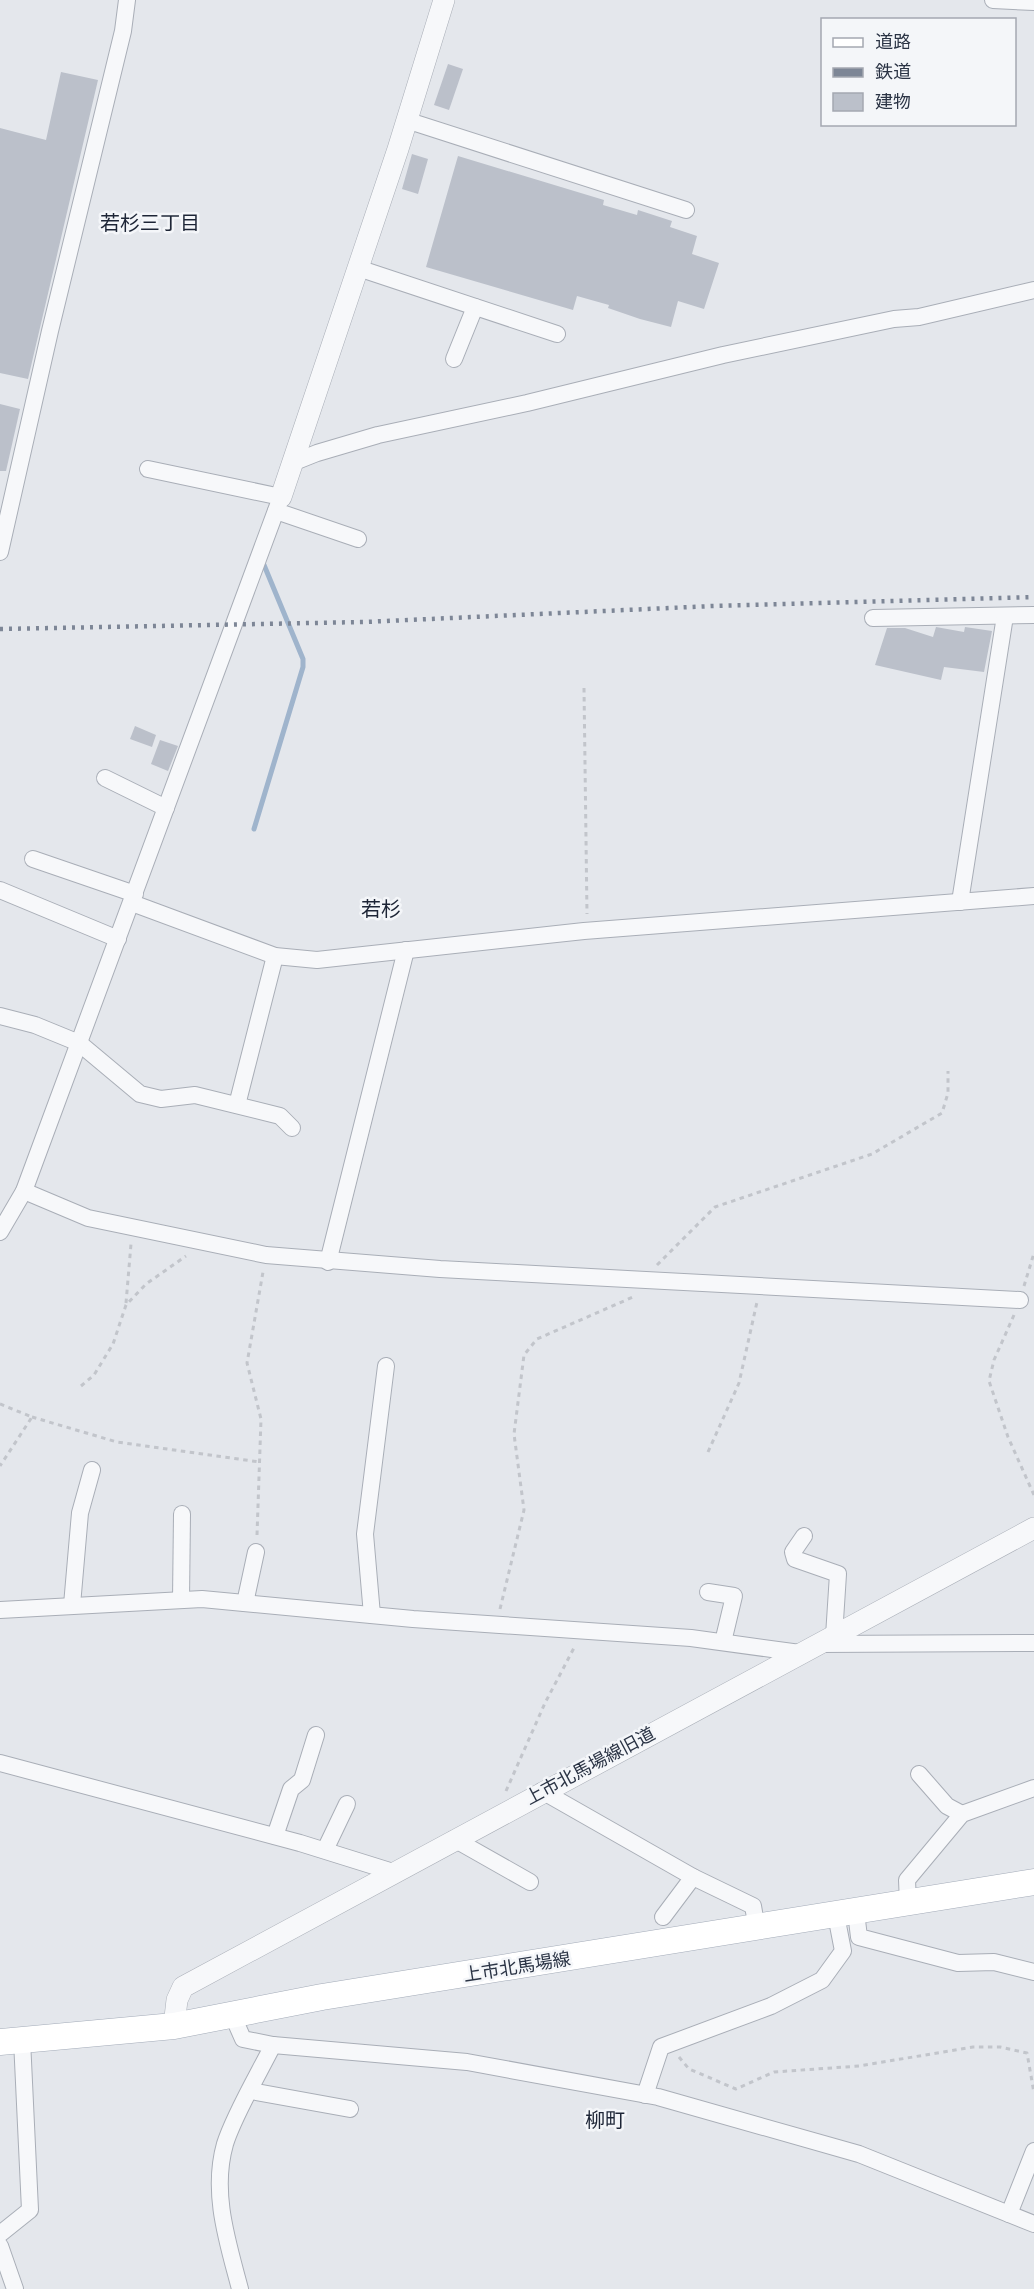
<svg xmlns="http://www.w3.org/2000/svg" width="1034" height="2289" font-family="'Noto Sans','Noto Sans JP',sans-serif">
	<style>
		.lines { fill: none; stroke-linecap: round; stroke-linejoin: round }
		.stream { stroke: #9fb4cc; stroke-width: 5 }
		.building { fill: #bbc0ca }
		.minor-casing { stroke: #a9aeb7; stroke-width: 18 }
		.tertiary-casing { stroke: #a9aeb7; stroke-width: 22 }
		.primary-casing { stroke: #a3abb8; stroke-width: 27 }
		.path { stroke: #c2c5cb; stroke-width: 3; stroke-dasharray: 4.5 4.5; stroke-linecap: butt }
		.minor { stroke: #f7f8fa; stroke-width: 16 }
		.tertiary { stroke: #f7f8fa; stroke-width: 21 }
		.primary { stroke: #fff; stroke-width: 26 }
		.rail { stroke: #7d8696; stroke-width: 4.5; stroke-dasharray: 3 6; stroke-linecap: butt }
		.labels { text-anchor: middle; stroke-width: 5; stroke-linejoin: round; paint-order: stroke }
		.street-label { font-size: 18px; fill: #2b3445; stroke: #f4f6f9 }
		.neighbourhood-label { font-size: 20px; fill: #1d2536; stroke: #f4f6f9 }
	</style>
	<rect width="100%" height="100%" fill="#e4e7ec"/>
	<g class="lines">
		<polyline class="stream" points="254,829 303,667 303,659 264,565"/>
	</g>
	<g class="building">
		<polygon points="448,64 463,69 449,110 434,105"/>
		<polygon points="61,72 98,80 28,379 0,373 0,128 46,140"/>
		<polygon points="412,154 428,159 418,194 402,189"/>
		<polygon points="458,156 604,200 603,205 637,215 638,210 672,221 670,227 697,236 692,254 719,263 704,309 678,301 671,327 640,319 608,308 609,305 577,296 573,310 426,267"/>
		<polygon points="0,404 20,409 6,471 0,471"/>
		<polygon points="936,627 964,632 965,627 992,631 984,672 944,667 941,680 875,665 887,628 905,628 933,637"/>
		<polygon points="135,726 156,735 152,747 130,739"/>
		<polygon points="160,740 178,746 168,771 151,764"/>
	</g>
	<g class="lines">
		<g class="minor-casing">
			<g id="minor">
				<polyline points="993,0 1034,2"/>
				<polyline points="406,120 686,210"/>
				<polyline points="358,268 557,334"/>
				<polyline points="454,359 475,307"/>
				<polyline points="292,463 317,453 378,435 527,403 723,355 894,319 919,317 1034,290"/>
				<polyline points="276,511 358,539"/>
				<polyline points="0,552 50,331 123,31 127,0"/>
				<polyline points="873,618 1034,615"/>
				<polyline points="105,778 166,808"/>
				<polyline points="33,859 135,894"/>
				<polyline points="0,890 118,939"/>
				<polyline points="960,902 1005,616"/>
				<polyline points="132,903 275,956 317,960 584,931 1034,896"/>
				<polyline points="0,1016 35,1025 79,1043 140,1094 161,1099 195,1095 280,1116 292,1128"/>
				<polyline points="237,1105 275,956"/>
				<polyline points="24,1191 88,1218 266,1255 440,1269 1020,1300"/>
				<polyline points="0,1232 24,1191 281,497 148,469"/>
				<polyline points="328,1262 406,950"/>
				<polyline points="804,1536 793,1552 795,1559 838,1574 834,1636"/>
				<polyline points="708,1592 734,1596 723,1642"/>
				<polyline points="181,1600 182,1514"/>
				<polyline points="245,1603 256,1552"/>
				<polyline points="72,1605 80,1513 92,1470"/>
				<polyline points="0,1610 202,1599 413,1619 691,1638 800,1653"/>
				<polyline points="372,1615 365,1534 386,1366"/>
				<polyline points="819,1644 1034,1643"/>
				<polyline points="0,1763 300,1843 393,1872"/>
				<polyline points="919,1774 947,1806 962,1814"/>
				<polyline points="542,1791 693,1877 753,1906 757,1929"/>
				<polyline points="275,1836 291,1789 302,1780 316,1735"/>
				<polyline points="454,1839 530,1882"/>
				<polyline points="325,1850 347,1804"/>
				<polyline points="908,1903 907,1880 962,1814 1034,1788"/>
				<polyline points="856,1912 859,1937 958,1963 994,1962 1034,1972"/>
				<polyline points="663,1917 693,1877"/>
				<polyline points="232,2014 243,2039 273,2045 467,2062 658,2097 859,2154 1034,2224"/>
				<polyline points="251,2091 350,2109"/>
				<polyline points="645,2095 661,2047 771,2006 822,1980 843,1951 836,1915"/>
				<polyline points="1009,2214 1034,2151"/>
				<polyline points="0,2234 30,2210 22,2040"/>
				<polyline points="0,2246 15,2289"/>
				<path d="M240,2289c-12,-46 -29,-96 -15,-145 9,-29 34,-71 48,-99"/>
			</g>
		</g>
		<g class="tertiary-casing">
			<g id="tertiary">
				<polyline points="281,497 398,149 444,0"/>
				<polyline points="174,2026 177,2000 183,1987 1034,1528"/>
			</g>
		</g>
		<g class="primary-casing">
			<polyline id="primary" points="0,2042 174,2026 322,1997 1034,1882"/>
		</g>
		<g class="path">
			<polyline points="584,688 587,914"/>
			<polyline points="657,1265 715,1207 872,1154 942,1113 948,1093 948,1071"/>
			<polyline points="1024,1286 1034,1253"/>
			<polyline points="126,1303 131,1244"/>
			<polyline points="1014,1315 994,1360 989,1381 1008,1437 1034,1495"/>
			<polyline points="81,1386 94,1375 113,1344 126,1305 146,1284 186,1256"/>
			<polyline points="0,1404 32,1417 0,1466"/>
			<polyline points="32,1417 117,1442 260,1462"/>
			<polyline points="708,1452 739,1383 757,1302"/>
			<polyline points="257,1535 261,1419 247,1363 263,1272"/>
			<polyline points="500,1609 524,1510 514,1434 524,1355 537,1339 633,1297"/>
			<polyline points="506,1791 545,1703 575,1646"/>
			<polyline points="679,2057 689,2069 736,2089 774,2072 859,2066 973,2047 1000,2047 1027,2053 1034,2093"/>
		</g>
		<use href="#minor" class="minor"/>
		<use href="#tertiary" class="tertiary"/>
		<use href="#primary" class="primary"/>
		<polyline class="rail" points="0,629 364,622 713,606 1034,597"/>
	</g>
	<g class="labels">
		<g class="street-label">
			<text transform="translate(590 1766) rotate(-28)" y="6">上市北馬場線旧道</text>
			<text transform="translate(517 1967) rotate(-9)" y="6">上市北馬場線</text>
		</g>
		<g class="neighbourhood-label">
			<text x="150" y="230">若杉三丁目</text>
			<text x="381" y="916">若杉</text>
			<text x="605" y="2127">柳町</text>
		</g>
	</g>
	<rect x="821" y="18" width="195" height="108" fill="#f4f6f9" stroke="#a4a8b1" stroke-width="1.5"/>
	<rect x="833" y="38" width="30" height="9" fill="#ffffff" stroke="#a4a8b1" stroke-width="1.5"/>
	<text x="875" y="48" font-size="18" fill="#2b3445">道路</text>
	<rect x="833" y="68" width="30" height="9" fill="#7d8696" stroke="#a4a8b1" stroke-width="1.5"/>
	<text x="875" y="78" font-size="18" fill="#2b3445">鉄道</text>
	<rect x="833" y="93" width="30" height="18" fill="#bbc0ca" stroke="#a4a8b1" stroke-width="1.5"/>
	<text x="875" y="108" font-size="18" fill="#2b3445">建物</text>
</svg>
